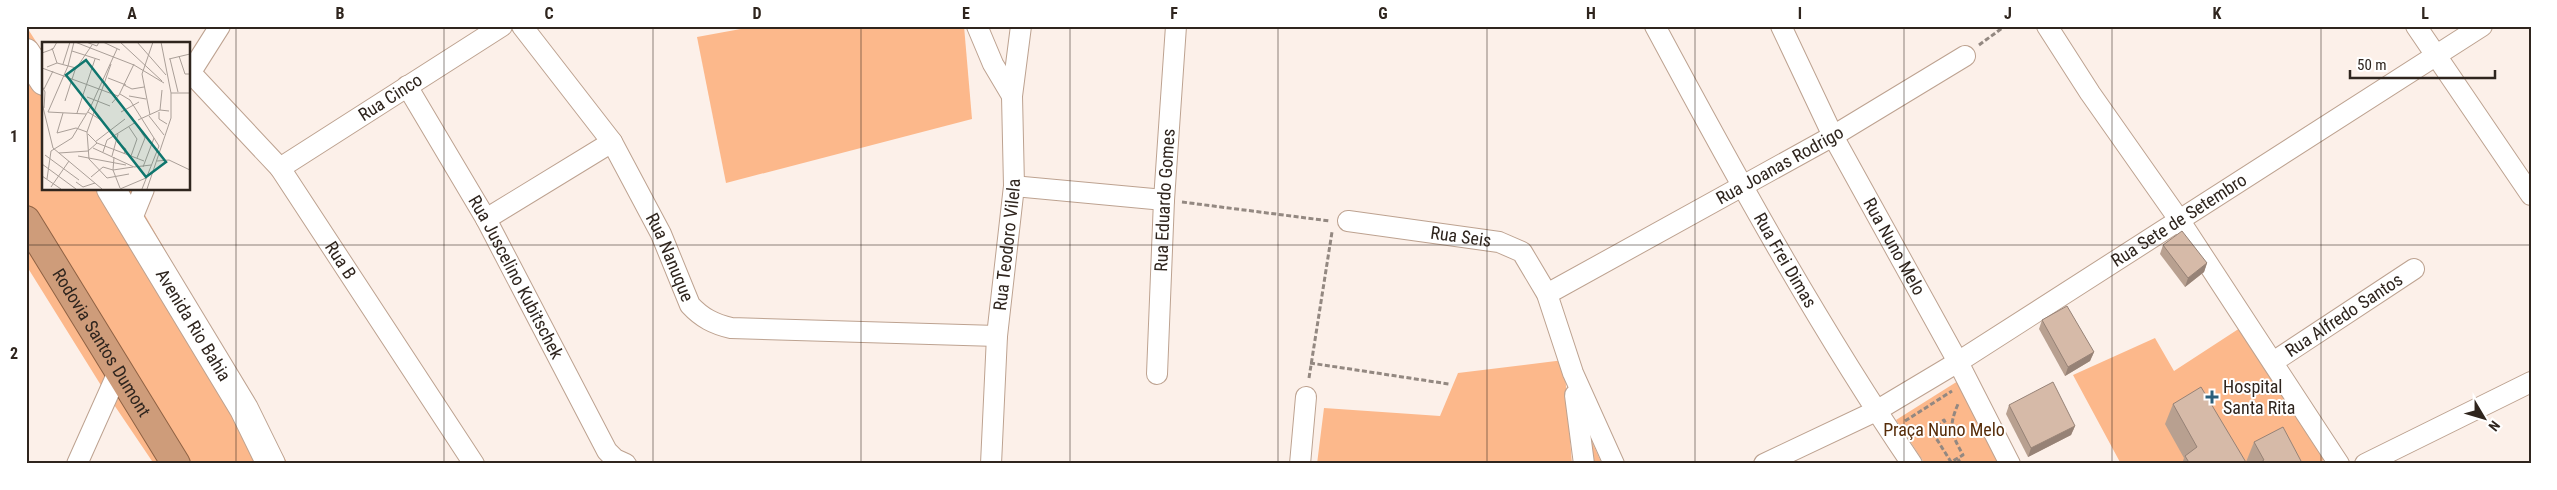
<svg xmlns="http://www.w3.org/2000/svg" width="2557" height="490" font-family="'Roboto Condensed',sans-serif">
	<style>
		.green { fill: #fcb88b }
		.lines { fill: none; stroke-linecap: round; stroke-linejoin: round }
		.minor-casing { stroke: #bda290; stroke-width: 22 }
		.secondary-casing { stroke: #bda290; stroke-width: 30 }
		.trunk-casing { stroke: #8f6244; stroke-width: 30 }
		.path { stroke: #938881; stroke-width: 3; stroke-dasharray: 5 2.5; stroke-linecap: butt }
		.minor { stroke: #fff; stroke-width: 20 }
		.secondary { stroke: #fff; stroke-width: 28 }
		.trunk { stroke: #ce9c7a; stroke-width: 28 }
		.wall { fill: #b8a090 }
		.shaded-wall { fill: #968276 }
		.building { fill: #d6baa8; stroke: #968276 }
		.grid { fill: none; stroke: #2f251e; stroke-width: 1; stroke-opacity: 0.55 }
		.poi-dot { fill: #2a5f7b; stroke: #fff; stroke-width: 2 }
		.labels { text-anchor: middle; stroke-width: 4; stroke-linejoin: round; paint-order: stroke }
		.street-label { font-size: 18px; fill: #2f251e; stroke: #fff }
		.poi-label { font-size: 18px; fill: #2f251e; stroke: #fff; text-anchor: start }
		.park-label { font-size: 18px; fill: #562c09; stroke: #fff }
		.inset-road { fill: none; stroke: #aa9f98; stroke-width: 1 }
		.view { fill: #0f766e; fill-opacity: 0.15; stroke: #0f766e; stroke-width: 2.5 }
		.inset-edge { fill: none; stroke: #2f251e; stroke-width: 2.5 }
		.neatline { fill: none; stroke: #2f251e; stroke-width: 2 }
		.grid-label { font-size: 16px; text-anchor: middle; font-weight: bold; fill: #2f251e }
	</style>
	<rect width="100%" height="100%" fill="#fcf0e9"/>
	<g class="green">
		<polygon points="26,26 44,54 44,189 130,189 288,464 154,464 102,387 26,265"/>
		<polygon points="757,26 964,26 972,119 726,183 697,37"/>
		<polygon points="2240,328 2325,459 2318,464 2121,464 2073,375 2155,338 2174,371"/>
		<polygon points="1564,360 1572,464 1317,464 1324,408 1440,416 1458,373"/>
		<polygon points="1958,381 2001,464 1925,464 1896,420"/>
		<polygon points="1588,433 1602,464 1592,464"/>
	</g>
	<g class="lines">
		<g class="minor-casing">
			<g id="minor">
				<path id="s1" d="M522,26l90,116 49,92 29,71c12,13 24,19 41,23l266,8"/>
				<polyline points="977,26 993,64 1012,96"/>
				<path id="s2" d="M1655,26c80,149 162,298 257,438"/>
				<path id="s3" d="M1781,26l52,110 125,226 52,102"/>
				<polyline points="2047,26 2090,93 2180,221 2339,464"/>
				<polyline points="2416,26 2531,195"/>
				<path id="s4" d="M190,72l90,96 194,296"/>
				<polyline points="189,75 220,26"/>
				<path id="s5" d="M407,86l79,133 121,232 8,8 11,5"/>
				<path id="s6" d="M280,168l222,-142"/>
				<polyline points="1014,186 1164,200"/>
				<polyline points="486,219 612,142"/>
				<polyline points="131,221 144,189"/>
				<path id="s7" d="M1348,221l151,21 23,10 25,42 26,79 41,91"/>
				<path id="s8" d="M1547,294l286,-158 132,-80"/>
				<path id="s9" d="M2273,362l141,-93"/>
				<path id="s10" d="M1157,374l7,-174 12,-174"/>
				<polyline points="1575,395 1584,464"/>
				<polyline points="77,464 119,370"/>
				<path id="s11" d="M991,464l6,-128 17,-150 -2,-90 9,-70"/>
				<polyline points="1300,464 1306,397"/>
				<path id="s12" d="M1764,464l112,-53 82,-49 524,-336"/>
				<polyline points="2365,464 2531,382"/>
			</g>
		</g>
		<g class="secondary-casing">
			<g id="secondary">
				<polyline points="26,53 44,81"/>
				<path id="s13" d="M111,189l133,220 27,55"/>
			</g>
		</g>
		<g class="trunk-casing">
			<g id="trunk">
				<path id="s14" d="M26,220l150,244"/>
			</g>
		</g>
		<g class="path">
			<polyline points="1979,45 2005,26"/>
			<polyline points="1182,202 1330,221"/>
			<polyline points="1310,363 1449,384"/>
			<polyline points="1309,378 1332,232"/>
			<polyline points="1905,421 1952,391"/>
			<path d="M1952,436l-8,-16 -13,10 20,32 12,-7c-12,-22 -15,-27 -5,-51"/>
			<polyline points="1958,459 1961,464"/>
		</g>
		<use href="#minor" class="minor"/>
		<use href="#secondary" class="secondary"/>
		<use href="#trunk" class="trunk"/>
	</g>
	<g class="wall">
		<polygon points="2163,245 2207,263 2204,272 2185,287 2160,254"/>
		<polygon points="2042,320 2094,352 2090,361 2065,376 2039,329"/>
		<polygon points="2173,404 2246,462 2254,442 2301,461 2300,464 2182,464 2184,458 2165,424"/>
		<polygon points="2009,405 2075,426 2071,435 2028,457 2006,414"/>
	</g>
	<g class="shaded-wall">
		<polygon points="2207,263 2204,272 2185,287 2188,278"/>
		<polygon points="2094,352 2090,361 2065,376 2068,367"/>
		<polygon points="2075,426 2071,435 2028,457 2031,448"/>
	</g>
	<g class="building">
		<polygon points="2182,231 2207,263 2188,278 2163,245"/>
		<polygon points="2067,306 2094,352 2068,367 2042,320"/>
		<polygon points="2053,382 2075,426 2031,448 2009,405"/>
		<polygon points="2201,387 2247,464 2190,464 2185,456 2197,447 2173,404"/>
		<polygon points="2283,427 2301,461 2297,464 2258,464 2264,460 2254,442"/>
	</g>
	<path class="grid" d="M236,26v438M444,26v438M653,26v438M861,26v438M1070,26v438M1278,26v438M1487,26v438M1695,26v438M1904,26v438M2112,26v438M2321,26v438M26,245h2505"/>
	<path class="poi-dot" d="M2209.5 389.5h5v5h5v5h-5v5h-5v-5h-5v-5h5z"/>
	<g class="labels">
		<g class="street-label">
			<text dy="6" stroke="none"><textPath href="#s6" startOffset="131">Rua Cinco</textPath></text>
			<text dy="6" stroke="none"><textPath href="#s8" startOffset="266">Rua Joanas Rodrigo</textPath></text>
			<text dy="6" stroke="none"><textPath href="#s10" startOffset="174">Rua Eduardo Gomes</textPath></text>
			<text dy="6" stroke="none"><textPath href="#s12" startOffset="482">Rua Sete de Setembro</textPath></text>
			<text dy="6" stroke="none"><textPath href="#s7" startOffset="114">Rua Seis</textPath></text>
			<text dy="6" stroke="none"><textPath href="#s11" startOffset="220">Rua Teodoro Vilela</textPath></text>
			<text dy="6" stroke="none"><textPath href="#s3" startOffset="248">Rua Nuno Melo</textPath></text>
			<text dy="6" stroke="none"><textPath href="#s1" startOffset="276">Rua Nanuque</textPath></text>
			<text dy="6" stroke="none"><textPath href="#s2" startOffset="268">Rua Frei Dimas</textPath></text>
			<text dy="6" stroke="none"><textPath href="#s4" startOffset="242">Rua B</textPath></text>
			<text dy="6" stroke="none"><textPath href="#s5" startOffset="220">Rua Juscelino Kubitschek</textPath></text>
			<text dy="6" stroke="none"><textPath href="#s9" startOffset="85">Rua Alfredo Santos</textPath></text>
			<text dy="6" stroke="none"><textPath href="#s13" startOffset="159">Avenida Rio Bahia</textPath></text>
			<text dy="6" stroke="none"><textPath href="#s14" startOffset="144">Rodovia Santos Dumont</textPath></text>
		</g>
		<g class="poi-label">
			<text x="2223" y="393">Hospital<tspan x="2223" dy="21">Santa Rita</tspan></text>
		</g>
		<g class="park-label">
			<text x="1944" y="436">Praça Nuno Melo</text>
		</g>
	</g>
	<g transform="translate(42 42)">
		<rect width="148" height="148" fill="#fcf0e9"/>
		<path class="inset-road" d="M32,0l-6,24 -20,46 38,2M33,0l59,23 30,18M44,0l11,4 2,-4M61,0l17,8M78,0l42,39M95,0l29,33M10,6l5,15M30,9l28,9M0,11l11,-4 4,-7M137,14l6,18h5M127,17l21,-5M128,17l8,33M21,22l7,-22M69,22l-24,68 2,27 18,19 22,-4M5,25l10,-4 19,5M0,26l76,28M66,36l18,7M82,43l8,4 12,-2M0,44l3,6 -1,16M2,47l9,-18M129,51h19M78,52l10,6 29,46M87,54l17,3M45,55l23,9M23,59l10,-31 17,-25M0,61l11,45 49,41M70,61l7,-8 15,-31M118,68l2,-20M46,70l13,8M79,70l18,-10M117,70v7l8,5M21,71l-6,20 19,-5 11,4M35,71l18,-54M108,73l-8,-41 11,-32M89,74l14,22 -8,20M107,74l15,19M96,78l22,-10 9,1M87,85l8,12 -6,17M46,92l9,9 47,18M53,100l30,-23M75,100l9,7 -2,5M51,106l41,19 17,-2M9,109l21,-13 18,-30 27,-59M61,110l4,-12 29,-18M17,111l29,-2 9,-8M3,113l34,25M36,114l48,9M70,114l6,-22M72,115l-1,13 7,18M115,119l12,-1 21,10M0,122l34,25M101,125l11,-29M0,134l19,13M49,135l12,-10 10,3 20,-3M5,137l4,-28M34,140l7,5 12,-4M9,145l18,-26M78,147l26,-11M100,147l17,-43M105,147l24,-71v-25l-10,-51"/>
		<path class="view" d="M44,18l80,102 -20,15 -80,-102z"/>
		<rect width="148" height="148" class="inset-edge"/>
	</g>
	<rect width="2557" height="490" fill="none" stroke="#ffffff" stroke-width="55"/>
	<g transform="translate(2484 418) rotate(128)" stroke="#ffffff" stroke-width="4" paint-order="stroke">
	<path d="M0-4L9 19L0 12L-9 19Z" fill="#2f251e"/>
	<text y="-8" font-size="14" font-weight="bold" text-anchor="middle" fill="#2f251e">N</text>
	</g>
	<path d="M2350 70v8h145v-8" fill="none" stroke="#2f251e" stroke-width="2.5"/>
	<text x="2357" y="70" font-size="15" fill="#2f251e" stroke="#ffffff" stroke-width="4" paint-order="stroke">50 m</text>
	<rect x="28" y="28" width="2502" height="434" class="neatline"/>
	<g class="grid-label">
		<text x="132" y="19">A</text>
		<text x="340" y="19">B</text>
		<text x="549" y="19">C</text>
		<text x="757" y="19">D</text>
		<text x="966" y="19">E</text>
		<text x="1174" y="19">F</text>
		<text x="1383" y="19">G</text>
		<text x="1591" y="19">H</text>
		<text x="1800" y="19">I</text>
		<text x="2008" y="19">J</text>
		<text x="2217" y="19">K</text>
		<text x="2425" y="19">L</text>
		<text x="14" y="142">1</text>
		<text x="14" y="359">2</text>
	</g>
</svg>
